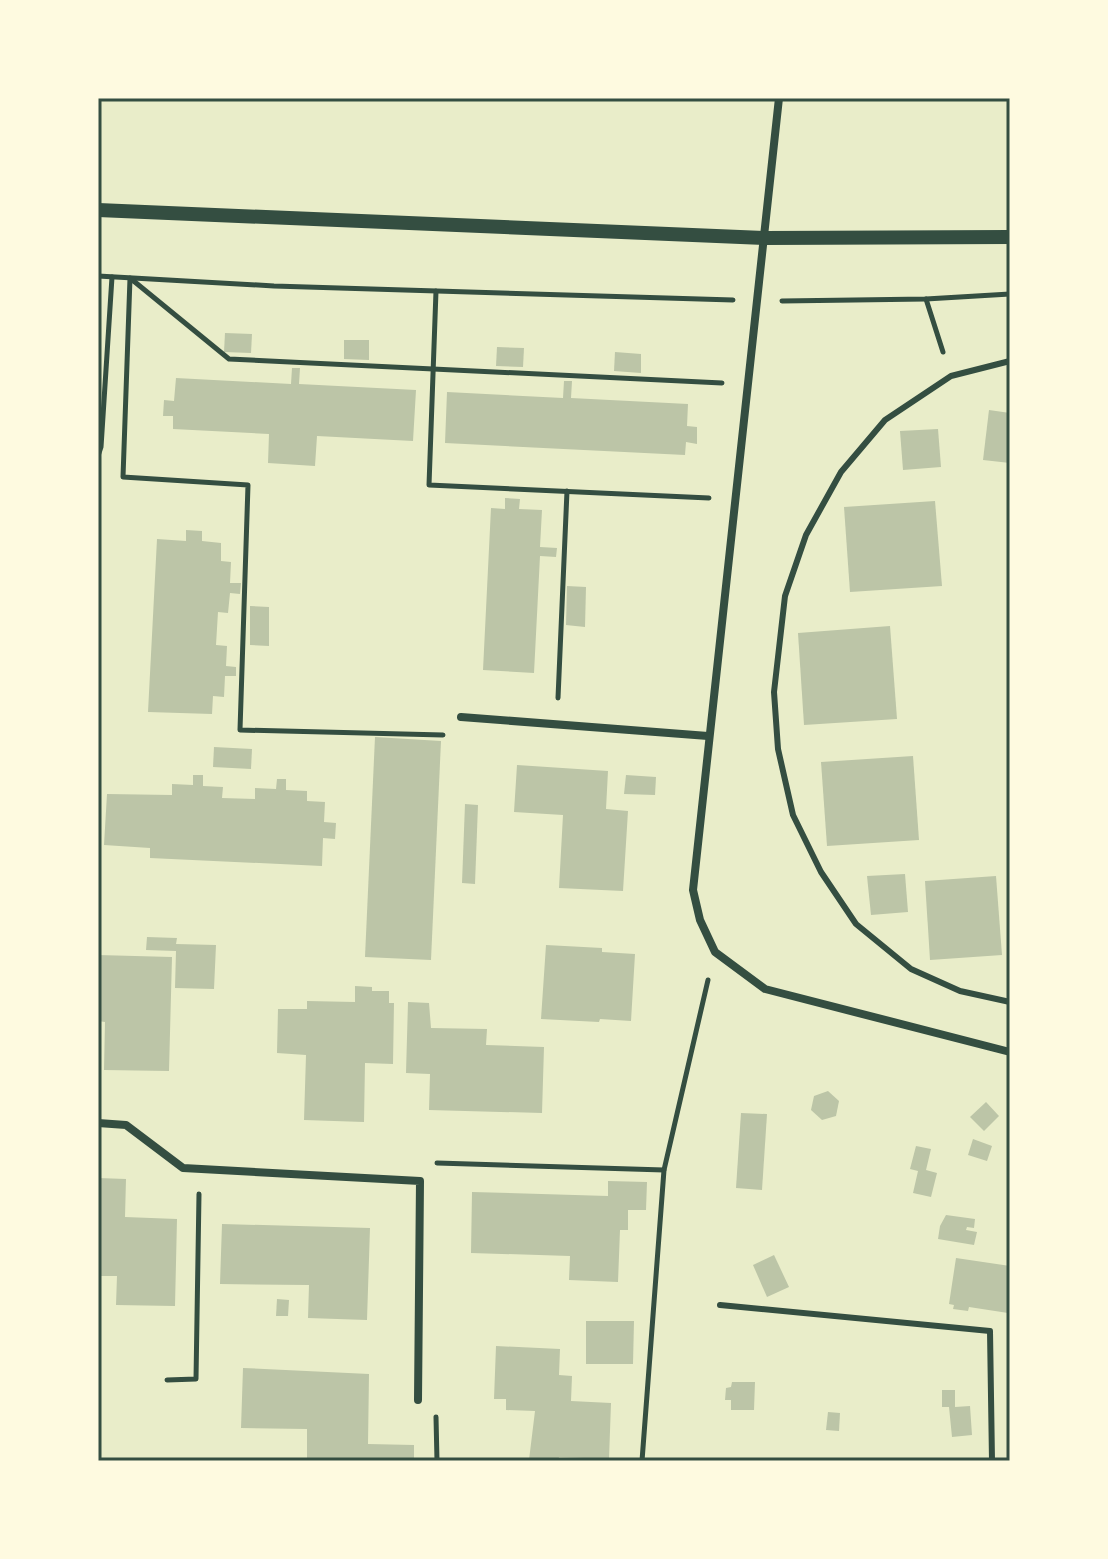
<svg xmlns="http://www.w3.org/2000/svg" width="1108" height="1559" font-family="'Source Sans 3',sans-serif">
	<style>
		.building { fill: #bcc5a7 }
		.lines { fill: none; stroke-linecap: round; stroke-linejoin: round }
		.path { stroke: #344e41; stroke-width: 5 }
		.service { stroke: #344e41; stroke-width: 6 }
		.minor { stroke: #344e41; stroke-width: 8 }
		.tertiary { stroke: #344e41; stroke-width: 14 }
		.neatline { fill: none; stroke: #344e41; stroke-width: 3 }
	</style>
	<rect width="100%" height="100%" fill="#e9edc9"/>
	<g class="building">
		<polygon points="225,333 252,334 251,353 224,352"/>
		<polygon points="344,340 369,340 369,360 344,359"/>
		<polygon points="497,347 524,348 523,367 496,366"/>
		<polygon points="615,352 641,354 641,373 614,371"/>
		<polygon points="292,368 300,368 299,384 416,390 413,441 317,436 315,466 268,463 269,434 173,429 173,416 163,416 164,400 174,401 176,378 291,384"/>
		<polygon points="564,381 572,381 571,398 688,404 687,426 697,427 697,444 686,442 685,455 445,443 447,392 563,398"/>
		<polygon points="989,410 1010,413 1010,463 983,460"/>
		<polygon points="938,429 941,467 903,470 900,431"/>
		<polygon points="505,498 520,499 519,509 542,510 540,547 557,548 556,557 540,556 534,673 483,670 491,508 505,509"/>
		<polygon points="935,501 942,586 850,592 844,507"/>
		<polygon points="186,530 202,531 202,541 221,543 221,561 231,562 230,583 241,583 240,594 230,593 228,613 218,612 216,645 227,646 226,666 236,667 236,676 225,676 224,697 213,696 212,714 148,712 157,539 186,541"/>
		<polygon points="567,586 586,587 585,627 566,625"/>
		<polygon points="250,606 269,607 269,646 250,645"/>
		<polygon points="890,626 897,719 804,725 798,633"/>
		<polygon points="375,737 441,741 431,960 365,957"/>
		<polygon points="214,747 252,749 251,769 213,767"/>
		<polygon points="913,756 919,840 827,846 821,762"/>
		<polygon points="517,765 608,771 606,809 628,811 623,891 559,888 563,815 514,812"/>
		<polygon points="193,775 203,775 203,786 223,787 222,798 255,799 255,788 276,789 277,779 286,779 286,790 307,791 307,801 325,802 324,822 336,823 335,839 323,838 322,866 150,858 150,848 104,845 107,794 172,795 172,784 193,785"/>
		<polygon points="626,775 656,777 655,795 624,794"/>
		<polygon points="465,804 478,805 475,884 462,883"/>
		<polygon points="905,874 908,912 871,915 867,876"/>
		<polygon points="996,876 1002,955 930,960 925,881"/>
		<polygon points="147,937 177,938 176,944 216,945 214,989 175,988 176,951 146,950"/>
		<polygon points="546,945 602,948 602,952 635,954 631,1021 600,1019 599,1022 541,1019"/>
		<polygon points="98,955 172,957 169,1071 104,1070 105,1022 98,1021"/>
		<polygon points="355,986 372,987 372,991 389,991 389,1003 394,1003 393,1064 365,1063 364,1122 304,1120 306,1055 277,1053 278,1009 307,1009 307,1001 355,1002"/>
		<polygon points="408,1002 429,1003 431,1028 487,1029 486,1045 544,1047 542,1113 429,1110 430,1074 406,1073"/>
		<polygon points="828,1091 839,1101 836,1116 822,1120 811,1110 814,1096"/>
		<polygon points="986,1102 999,1116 984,1131 970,1117"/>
		<polygon points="741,1113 767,1114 762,1190 736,1188"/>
		<polygon points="973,1139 992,1146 987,1161 968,1155"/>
		<polygon points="916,1146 931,1149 926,1170 937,1173 931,1197 913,1193 918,1171 910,1169"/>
		<polygon points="98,1178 126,1179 125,1217 177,1219 175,1306 116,1305 117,1276 98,1276"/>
		<polygon points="608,1181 647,1182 646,1210 628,1210 628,1230 620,1230 618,1282 569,1280 570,1256 471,1253 472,1192 608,1196"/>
		<polygon points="946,1215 975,1219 974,1228 967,1227 966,1230 977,1232 974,1245 938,1239 940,1226"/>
		<polygon points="222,1224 370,1228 367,1320 308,1318 309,1285 220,1284"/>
		<polygon points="774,1255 789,1287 767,1297 753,1265"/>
		<polygon points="956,1258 1010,1266 1008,1313 969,1307 968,1311 953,1309 954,1305 949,1304"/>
		<polygon points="277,1299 289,1300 288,1316 276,1316"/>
		<polygon points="586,1321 634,1321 633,1364 586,1364"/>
		<polygon points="496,1346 560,1349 559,1375 572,1376 571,1401 611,1403 609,1459 559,1457 558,1461 529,1460 535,1411 506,1410 506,1399 494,1399"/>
		<polygon points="243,1368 369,1374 368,1444 414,1445 414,1461 307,1461 307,1429 241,1428"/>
		<polygon points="732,1382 755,1382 754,1410 731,1410 731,1400 725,1400 726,1388 731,1387"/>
		<polygon points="942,1390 955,1390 955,1407 970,1406 972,1435 952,1437 949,1407 942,1407"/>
		<polygon points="828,1412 840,1413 839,1431 826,1430"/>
	</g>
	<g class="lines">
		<g class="path">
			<polyline points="98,276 274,286 733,300"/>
			<polyline points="436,291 429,485 709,498"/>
			<polyline points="926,299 943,352"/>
			<polyline points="782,301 926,299 1010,294"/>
			<polyline points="98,456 101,447 112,277"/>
			<polyline points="558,698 567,491"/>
			<polyline points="443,735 240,730 248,485 123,477 130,278 229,359 722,383"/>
			<polyline points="437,1163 664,1170"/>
			<polyline points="167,1380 196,1379 199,1194"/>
			<polyline points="436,1417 437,1461"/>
			<polyline points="642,1461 664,1170 708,980"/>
		</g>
		<g class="service">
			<polyline points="1010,361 951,376 885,420 841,472 806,535 785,596 774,692 778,749 793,815 821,872 856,924 911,969 960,991 1010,1002"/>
			<polyline points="720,1305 990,1331 992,1461"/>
		</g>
		<g class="minor">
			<polyline points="779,98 693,890 700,920 715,952 765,989 1010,1052"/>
			<polyline points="461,717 708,736"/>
			<polyline points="98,1123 126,1125 183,1168 420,1181 418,1400"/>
		</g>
		<polyline class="tertiary" points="98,210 765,238 1010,237"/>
	</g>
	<rect width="1108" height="1559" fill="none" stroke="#fefae0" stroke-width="200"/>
	<rect x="100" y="100" width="908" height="1359" class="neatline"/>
</svg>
